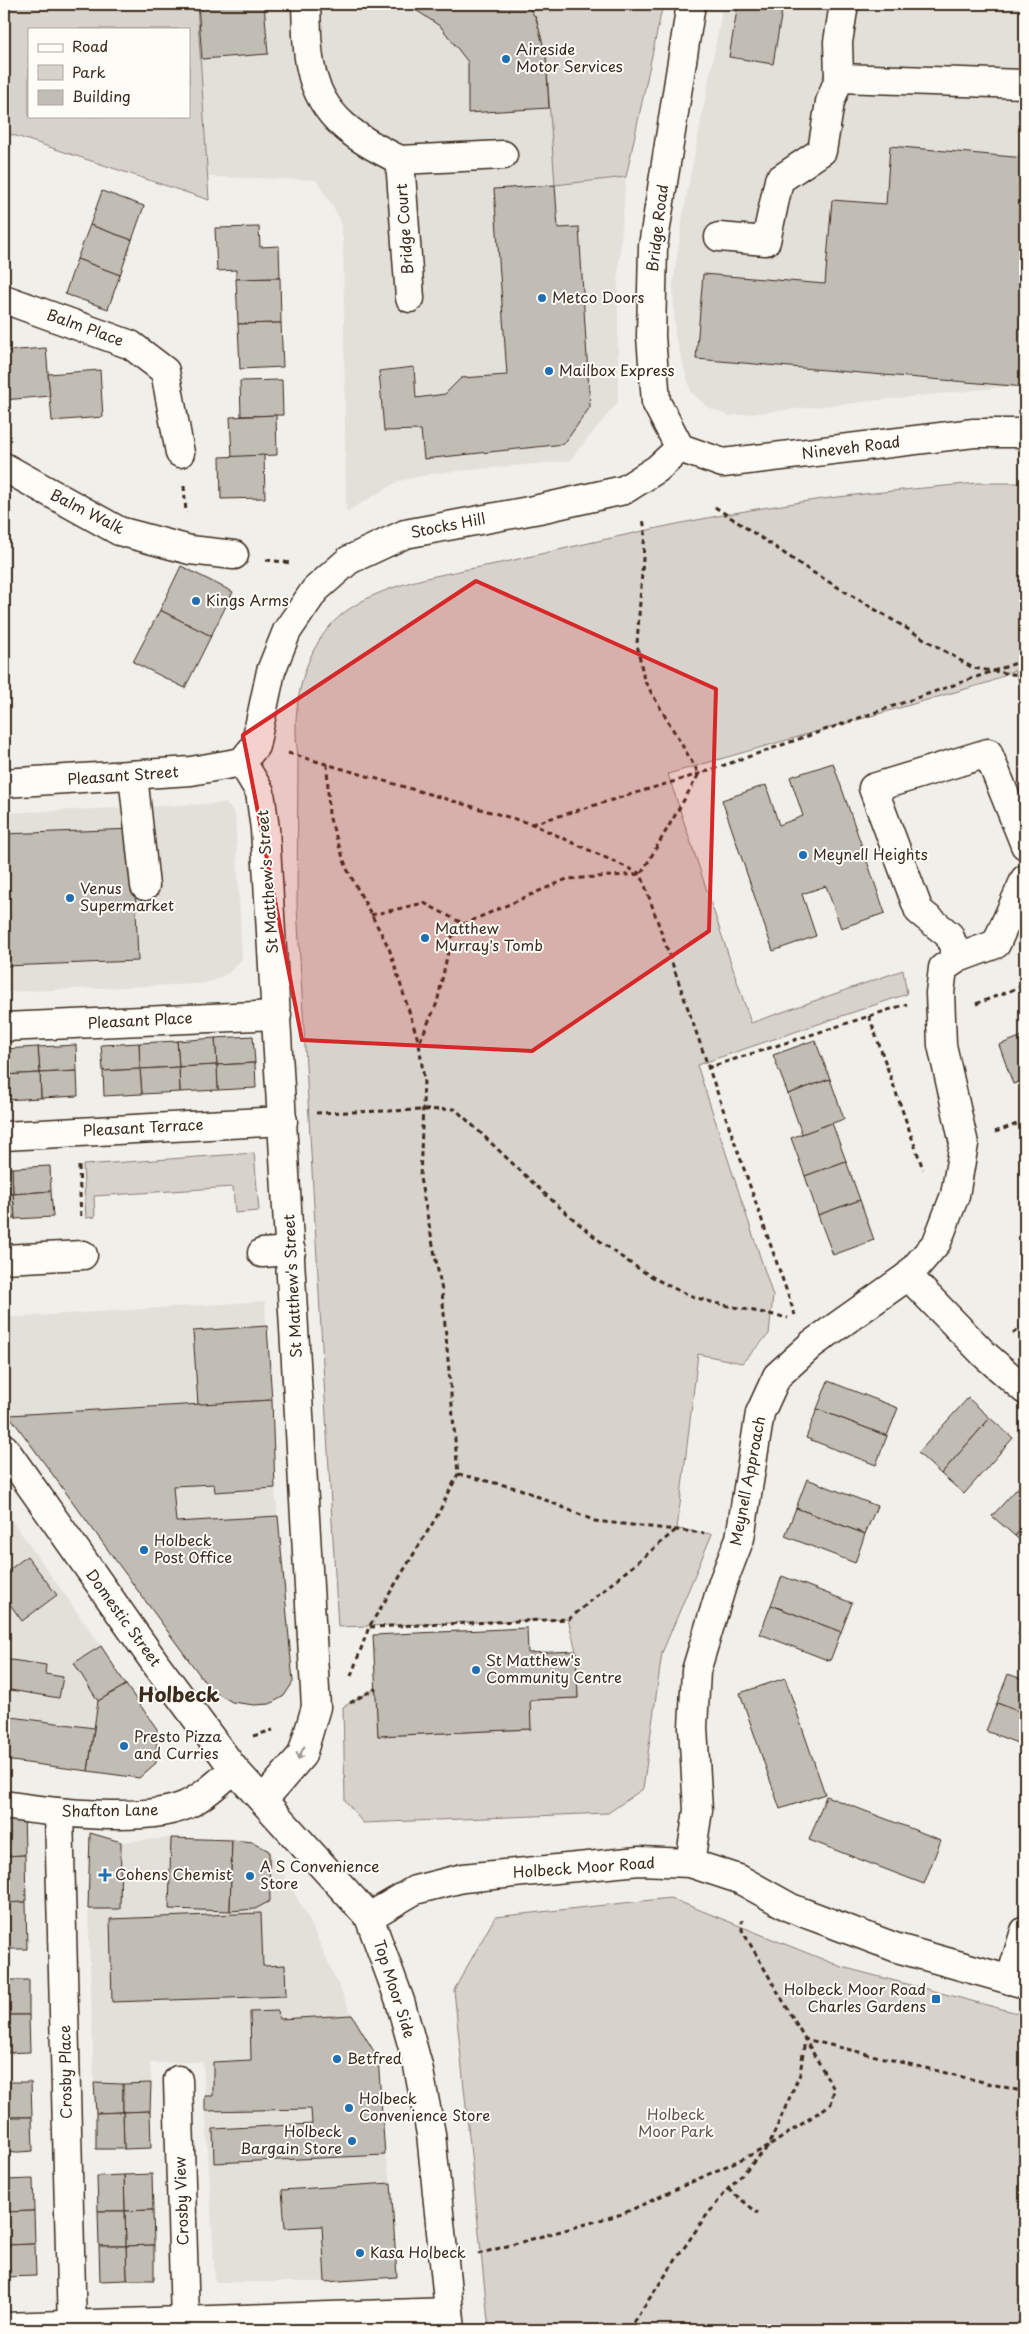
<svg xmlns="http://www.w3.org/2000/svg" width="1029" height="2334" font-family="'Playpen Sans',sans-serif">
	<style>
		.built { fill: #e3e0da }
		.green { fill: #d7d2cc; stroke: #897e75; fill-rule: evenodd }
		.building { fill: #c1bcb4; stroke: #3b2a1e }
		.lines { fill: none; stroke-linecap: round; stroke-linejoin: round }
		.minor-casing { stroke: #3b2a1e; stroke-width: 31 }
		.path { stroke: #3b2a1e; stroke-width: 3; stroke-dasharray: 5 4; stroke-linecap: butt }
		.minor { stroke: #fdfcf7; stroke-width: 28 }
		.oneway { stroke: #9c938a }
		.marked { fill: #d62828; fill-opacity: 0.2; stroke: #d62828; stroke-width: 4; stroke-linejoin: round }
		.poi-dot { fill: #1f6fb2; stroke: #fdfcf7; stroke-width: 2 }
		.labels { text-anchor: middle; stroke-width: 4; stroke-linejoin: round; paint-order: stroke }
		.poi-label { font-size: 15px; fill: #3b2a1e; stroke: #fdfcf7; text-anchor: start }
		.street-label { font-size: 15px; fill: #3b2a1e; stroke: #fdfcf7 }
		.park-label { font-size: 15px; fill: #62544a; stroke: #fdfcf7 }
		.district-label { font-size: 20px; font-weight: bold; fill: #3b2a1e; stroke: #fdfcf7 }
	</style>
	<rect width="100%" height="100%" fill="#f1efea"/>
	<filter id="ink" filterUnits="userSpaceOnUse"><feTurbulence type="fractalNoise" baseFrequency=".02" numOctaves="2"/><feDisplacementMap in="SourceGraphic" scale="10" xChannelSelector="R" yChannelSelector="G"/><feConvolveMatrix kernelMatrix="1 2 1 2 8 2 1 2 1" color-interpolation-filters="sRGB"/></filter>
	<g filter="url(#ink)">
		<g class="built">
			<polygon points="197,4 663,4 626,177 618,278 618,402 569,461 437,473 399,481 346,512 343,240 339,217 316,180 208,177"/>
			<polygon points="722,4 1025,4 1025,385 729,416 707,407 691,392 675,336 673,284 684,209 720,22"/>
			<polygon points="225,803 235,813 242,959 229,973 213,981 198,984 4,992 4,813"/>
			<polygon points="265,1301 275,1488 293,1682 284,1696 270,1704 254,1705 232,1702 210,1689 4,1407 4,1318"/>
			<polygon points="4,1509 101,1646 157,1729 88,1771 4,1760"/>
			<polygon points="90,1833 121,1842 171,1838 253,1842 269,1851 306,1913 352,2015 378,2058 385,2155 391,2183 397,2277 325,2282 215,2282 203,2062 150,2063 151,2083 94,2083 88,1909"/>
		</g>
		<g class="green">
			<path d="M4,4h193l12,196 -205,-68zM29,29h160v87h-160z"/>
			<polygon points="526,4 663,4 626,177 555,185 546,56 536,18"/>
			<path d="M977,483h48v213l-11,-26 -24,12 -322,92 83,249 152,-53 4,24 -210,71 76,231 -4,38 -27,29 -44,-9 -21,175 35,5 -50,119 -19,136 -35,24 -245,10 -18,-23 -2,-93 33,-19 2,48 152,-7v-29l48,-2 -2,-47 -8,-32 -230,8 -41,-720 1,-152c-8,-47 6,-113 47,-143 42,-32 114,-40 165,-51 92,-21 185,-43 278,-57 63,-10 126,-15 189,-21z"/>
			<polygon points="254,1153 259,1211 235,1213 233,1187 94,1196 95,1217 86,1218 83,1165"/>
			<polygon points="670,1898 842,1967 1025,2015 1025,2330 489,2330 454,1990 495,1917"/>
		</g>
		<g class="building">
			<polygon points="198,4 264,4 268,54 202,59"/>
			<polygon points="334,4 383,4 334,7"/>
			<polygon points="400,4 526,4 536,18 546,56 549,108 468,113 468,62 441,27 419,12"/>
			<polygon points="738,4 783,4 773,64 729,57"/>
			<polygon points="890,146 1025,158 1025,387 696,359 703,274 825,284 832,200 886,204"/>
			<polygon points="555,185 558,228 579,227 590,407 564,444 424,459 421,430 384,431 379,371 414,367 416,398 445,394 461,378 507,375 494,189"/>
			<polygon points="102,191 144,206 132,240 90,225"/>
			<polygon points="90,225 132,240 120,275 77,259"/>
			<polygon points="259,227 260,247 279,246 280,278 236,279 236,270 217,271 215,228"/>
			<polygon points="77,259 120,275 108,309 65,294"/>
			<polygon points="280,278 281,323 238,324 236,279"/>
			<polygon points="281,323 283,367 240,369 238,324"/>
			<polygon points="46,348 50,396 4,400 4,351"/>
			<polygon points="100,370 103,417 52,421 48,374"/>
			<polygon points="282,380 283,415 241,416 240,381"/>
			<polygon points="276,415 277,455 232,457 230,417"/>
			<polygon points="264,455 265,498 221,499 220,457"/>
			<polygon points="181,566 233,592 211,636 160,610"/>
			<polygon points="160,610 211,636 185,688 133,662"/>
			<polygon points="833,763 885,913 841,928 826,886 802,894 816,936 773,951 722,800 766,785 779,825 803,816 790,777"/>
			<polygon points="133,829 138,961 4,966 4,834"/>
			<polygon points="1025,1035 1025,1080 1013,1084 999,1045"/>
			<polygon points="253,1036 255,1063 217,1065 215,1038"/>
			<polygon points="215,1038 217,1065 179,1067 177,1041"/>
			<polygon points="815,1040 830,1079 788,1094 773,1055"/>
			<polygon points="177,1041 179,1067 140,1069 139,1043"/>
			<polygon points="139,1043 140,1069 103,1071 101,1045"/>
			<polygon points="76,1045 77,1071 40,1073 38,1047"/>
			<polygon points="38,1047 40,1073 4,1075 4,1049"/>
			<polygon points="255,1063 256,1088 218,1090 217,1065"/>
			<polygon points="217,1065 218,1090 180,1092 179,1067"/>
			<polygon points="179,1067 180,1092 142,1094 140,1069"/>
			<polygon points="140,1069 142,1094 104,1096 103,1071"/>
			<polygon points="77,1071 78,1096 41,1098 40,1073"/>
			<polygon points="40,1073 41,1098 4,1100 4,1075"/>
			<polygon points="830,1079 844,1119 802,1134 788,1094"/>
			<polygon points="832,1123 846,1161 805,1176 791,1138"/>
			<polygon points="846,1161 860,1200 818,1215 805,1176"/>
			<polygon points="50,1166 51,1191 13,1194 12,1168"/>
			<polygon points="4,1168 12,1168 13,1194 4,1194"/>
			<polygon points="51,1191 53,1217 15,1219 13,1194"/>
			<polygon points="4,1194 13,1194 15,1219 4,1219"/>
			<polygon points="860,1200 874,1240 833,1255 818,1215"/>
			<polygon points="267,1326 272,1400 198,1405 193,1331"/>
			<polygon points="828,1381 898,1408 887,1436 817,1409"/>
			<polygon points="968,1398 990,1418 941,1474 918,1453"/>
			<polygon points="272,1400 275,1488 215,1492 214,1484 173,1486 176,1522 278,1516 293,1682 284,1696 270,1704 254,1705 232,1702 210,1689 9,1415"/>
			<polygon points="817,1409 887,1436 876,1465 806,1438"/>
			<polygon points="990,1418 1013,1438 964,1494 941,1474"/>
			<polygon points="807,1479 877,1506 865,1534 796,1508"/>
			<polygon points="1025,1480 1025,1525 1015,1536 992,1516"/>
			<polygon points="796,1508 865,1534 855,1563 785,1536"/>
			<polygon points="1025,1525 1025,1545 1015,1536"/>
			<polygon points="27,1556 57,1595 22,1621 4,1596 4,1574"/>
			<polygon points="782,1576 852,1603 841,1632 771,1605"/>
			<polygon points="771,1605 841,1632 830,1661 760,1634"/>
			<polygon points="1025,1615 1025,1638 1018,1635"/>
			<polygon points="527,1628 528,1653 576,1651 578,1698 530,1700 531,1729 378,1736 373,1635"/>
			<polygon points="101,1646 126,1685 98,1701 74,1663"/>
			<polygon points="4,1659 46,1665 45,1674 63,1677 59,1698 4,1689"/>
			<polygon points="1008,1674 1025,1680 1025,1714 997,1703"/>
			<polygon points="785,1678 825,1794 780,1809 740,1693"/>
			<polygon points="126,1685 157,1729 156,1763 139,1778 88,1771 98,1701"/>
			<polygon points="997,1703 1025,1714 1025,1746 986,1731"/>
			<polygon points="4,1716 94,1728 88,1771 4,1760"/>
			<polygon points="826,1796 941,1840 924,1884 809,1840"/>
			<polygon points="24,1808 25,1855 4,1856 4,1809"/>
			<polygon points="90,1833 121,1842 120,1909 88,1909"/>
			<polygon points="171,1838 232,1840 230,1911 169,1909"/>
			<polygon points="232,1840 253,1842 269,1851 270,1901 255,1909 230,1911"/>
			<polygon points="25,1855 26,1902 4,1903 4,1856"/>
			<polygon points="26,1902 27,1949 4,1949 4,1903"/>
			<polygon points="261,1913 263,1966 285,1965 286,1996 112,2002 110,1919"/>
			<rect x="4" y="1980" width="25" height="35"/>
			<polygon points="278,2011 279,2019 352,2015 378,2058 385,2155 214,2163 213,2129 312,2124 311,2109 205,2111 205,2096 213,2096 213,2062 251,2060 250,2012"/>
			<polygon points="4,2015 29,2015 30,2052 4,2053"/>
			<polygon points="4,2082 31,2082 32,2117 4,2117"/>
			<polygon points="94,2083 123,2084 123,2112 96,2113"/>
			<polygon points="151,2083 150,2111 123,2112 123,2084"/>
			<polygon points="150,2111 151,2148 124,2149 123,2112"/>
			<polygon points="123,2112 124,2149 96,2149 96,2113"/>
			<polygon points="4,2117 32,2117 33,2151 4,2153"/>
			<polygon points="152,2174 153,2210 125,2211 124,2175"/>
			<polygon points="124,2175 125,2211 98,2211 97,2176"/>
			<polygon points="33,2179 34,2211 4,2212 4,2180"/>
			<polygon points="391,2183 397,2277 325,2282 322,2226 285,2228 282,2190"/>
			<polygon points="153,2210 154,2245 126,2246 125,2211"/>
			<polygon points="34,2211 35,2244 5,2245 4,2212"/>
			<polygon points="98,2211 125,2211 126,2246 99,2246"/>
			<polygon points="35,2244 36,2276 6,2277 5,2245"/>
			<polygon points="154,2245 154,2280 127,2280 126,2246"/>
			<polygon points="99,2246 126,2246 127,2280 100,2281"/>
		</g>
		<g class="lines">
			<g class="minor-casing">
				<g id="minor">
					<path d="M306,4c1,21 0,44 5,65 10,49 47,71 89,91l10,138"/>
					<polyline points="844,4 838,42 839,78 1025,84"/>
					<polyline points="400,160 503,155"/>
					<polyline points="719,237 766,241 779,180 822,151 830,102 839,78"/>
					<polyline points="4,299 131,345 165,371 180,453"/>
					<polyline points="680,448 656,402 651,336 653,246 691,4"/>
					<polyline points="680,448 723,463 974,433 1025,433"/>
					<polyline points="4,467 119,531 190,550 234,555"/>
					<polyline points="242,762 260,792 265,829 316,1707 302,1755 264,1799"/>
					<polyline points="242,762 255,746 271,671 287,631 315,590 349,560 405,534 539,509 624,490 657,469 680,448"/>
					<polyline points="133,775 145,886"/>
					<polyline points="4,783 191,771 242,762"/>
					<polyline points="958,958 949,935 919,911 873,788 988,753 1025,845"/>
					<polyline points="4,1027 277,1015"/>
					<polyline points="4,1136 283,1121"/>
					<polyline points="262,1253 291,1251"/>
					<polyline points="4,1259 83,1255"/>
					<polyline points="908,1276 985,1355 1025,1390"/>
					<polyline points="4,1448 156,1664 234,1769 369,1917 400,2001 418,2066 431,2134 451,2330"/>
					<path d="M4,1805c44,7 150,20 188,-3 15,-8 29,-22 42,-33"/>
					<polyline points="59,1813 72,2330"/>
					<polyline points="690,1863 698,1810 693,1727 696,1671 723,1582 740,1538 760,1413 777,1376 812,1344 908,1276 937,1242 955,1195 964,1144 942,1045 940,993 943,968 958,958 996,944 1025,879"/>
					<polyline points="369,1917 415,1890 463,1878 639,1861 690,1863 739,1879 791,1908 897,1948 1025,1984"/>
					<polyline points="1010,1980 1025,1931"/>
					<polyline points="178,2080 185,2321"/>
					<polyline points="4,2327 449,2312"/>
				</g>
			</g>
			<g class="path">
				<polyline points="184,486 186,513"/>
				<polyline points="715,507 809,570 973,668 1025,676"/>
				<polyline points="266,560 292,563"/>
				<polyline points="288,753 532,824 641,874 795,1315"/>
				<polyline points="327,764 329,816 347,869 389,948 419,1043"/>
				<polyline points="532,824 699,774 1025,660"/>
				<polyline points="371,915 424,903 464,924"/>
				<polyline points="976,1004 1025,985"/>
				<polyline points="869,1016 923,1169"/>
				<polyline points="707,1068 907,1004"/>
				<path d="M316,1113l139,-4c67,61 152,155 237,187 27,10 66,15 96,22"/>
				<polyline points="995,1132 1025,1121"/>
				<polyline points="79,1166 81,1220"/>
				<polyline points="1013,1333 1025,1324"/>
				<polyline points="458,1474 520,1489 595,1521 704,1533"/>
				<polyline points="370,1627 569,1619 676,1530"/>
				<polyline points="351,1676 369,1627 437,1516 458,1474 442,1291 420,1178 424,1080 419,1043 437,1003 451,938 464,924 567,879 641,874 699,774 644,680 637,644 645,530 643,519"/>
				<polyline points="350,1703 376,1688"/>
				<polyline points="253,1736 273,1730"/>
				<polyline points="728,2189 758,2213"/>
				<polyline points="478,2254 622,2214 768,2147 800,2074 805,2039 1025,2092"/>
				<polyline points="628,2330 703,2220 728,2189 768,2147 831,2104 834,2089 742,1930 742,1920"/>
			</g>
			<use href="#minor" class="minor"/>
		</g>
		<defs><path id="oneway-shaft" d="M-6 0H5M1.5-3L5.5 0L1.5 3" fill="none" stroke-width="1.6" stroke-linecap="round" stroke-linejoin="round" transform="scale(1.25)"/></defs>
		<use class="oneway" href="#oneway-shaft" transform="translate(301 1753) rotate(117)"/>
	</g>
	<path class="marked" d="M476,581l240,108 -7,242 -177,120 -230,-11 -59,-305z"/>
	<g class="poi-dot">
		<circle cx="506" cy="59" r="5"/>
		<circle cx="542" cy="298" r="5"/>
		<circle cx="549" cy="371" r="5"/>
		<circle cx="196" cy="601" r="5"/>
		<circle cx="803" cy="855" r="5"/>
		<circle cx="70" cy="898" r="5"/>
		<circle cx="425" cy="938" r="5"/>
		<circle cx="144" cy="1550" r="5"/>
		<circle cx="476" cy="1670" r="5"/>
		<circle cx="124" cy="1746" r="5"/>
		<path d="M102.5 1867.5h5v5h5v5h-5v5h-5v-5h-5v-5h5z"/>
		<circle cx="250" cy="1876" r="5"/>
		<rect x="931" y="1994" width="10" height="10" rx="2.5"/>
		<circle cx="337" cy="2059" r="5"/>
		<circle cx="349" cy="2108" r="5"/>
		<circle cx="352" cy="2141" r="5"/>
		<circle cx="360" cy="2253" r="5"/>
	</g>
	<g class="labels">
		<g class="poi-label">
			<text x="516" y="55">Aireside<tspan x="516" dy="17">Motor Services</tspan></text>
			<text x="552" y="303">Metco Doors</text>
			<text x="559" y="376">Mailbox Express</text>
			<text x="206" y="606">Kings Arms</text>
			<text x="813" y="860">Meynell Heights</text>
			<text x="80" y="894">Venus<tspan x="80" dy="17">Supermarket</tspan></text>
			<text x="435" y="934">Matthew<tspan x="435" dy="17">Murray's Tomb</tspan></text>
			<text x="154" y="1546">Holbeck<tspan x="154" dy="17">Post Office</tspan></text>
			<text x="486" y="1666">St Matthew's<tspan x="486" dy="17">Community Centre</tspan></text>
			<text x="134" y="1742">Presto Pizza<tspan x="134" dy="17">and Curries</tspan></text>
			<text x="260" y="1872">A S Convenience<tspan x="260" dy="17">Store</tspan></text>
			<text x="115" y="1880">Cohens Chemist</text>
			<text x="926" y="1995" text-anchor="end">Holbeck Moor Road<tspan x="926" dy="17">Charles Gardens</tspan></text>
			<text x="347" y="2064">Betfred</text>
			<text x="359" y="2104">Holbeck<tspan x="359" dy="17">Convenience Store</tspan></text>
			<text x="342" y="2137" text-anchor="end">Holbeck<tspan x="342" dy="17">Bargain Store</tspan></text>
			<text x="370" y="2258">Kasa Holbeck</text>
		</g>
		<g class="street-label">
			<text transform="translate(658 228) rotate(-83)" y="5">Bridge Road</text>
			<text transform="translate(405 229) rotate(-94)" y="5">Bridge Court</text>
			<text transform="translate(85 328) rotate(20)" y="5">Balm Place</text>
			<text transform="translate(851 448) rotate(-7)" y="5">Nineveh Road</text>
			<text transform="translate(87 512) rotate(27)" y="5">Balm Walk</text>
			<text transform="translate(448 526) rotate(-11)" y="5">Stocks Hill</text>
			<text transform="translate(123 776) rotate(-4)" y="5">Pleasant Street</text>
			<text transform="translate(268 882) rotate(-94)" y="5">St Matthew's Street</text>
			<text transform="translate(140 1021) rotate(-3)" y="5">Pleasant Place</text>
			<text transform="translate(143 1128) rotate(-3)" y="5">Pleasant Terrace</text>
			<text transform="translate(293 1286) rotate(-93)" y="5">St Matthew's Street</text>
			<text transform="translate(748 1481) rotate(-79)" y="5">Meynell Approach</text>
			<text transform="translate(123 1618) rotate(54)" y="5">Domestic Street</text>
			<text transform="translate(110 1811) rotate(-1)" y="5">Shafton Lane</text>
			<text transform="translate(584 1868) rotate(-4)" y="5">Holbeck Moor Road</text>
			<text transform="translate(394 1989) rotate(72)" y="5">Top Moor Side</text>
			<text transform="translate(66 2072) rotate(-91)" y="5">Crosby Place</text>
			<text transform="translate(182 2201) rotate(-92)" y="5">Crosby View</text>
		</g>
		<g class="park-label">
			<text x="676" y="2120">Holbeck<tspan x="676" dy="17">Moor Park</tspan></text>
		</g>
		<g class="district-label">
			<text x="179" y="1702">Holbeck</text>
		</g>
	</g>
	<rect width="1029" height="2334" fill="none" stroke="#fdfcf7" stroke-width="20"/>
	<rect x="10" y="10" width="1009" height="2314" fill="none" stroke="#3b2a1e" stroke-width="2" filter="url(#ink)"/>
	<rect x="28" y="28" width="162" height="90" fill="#fdfcf7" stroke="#afa8a0"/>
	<rect x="38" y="44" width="25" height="8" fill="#fdfcf7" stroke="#afa8a0"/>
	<text x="72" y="52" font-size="15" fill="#3b2a1e">Road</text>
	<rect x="38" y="65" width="25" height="15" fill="#d7d2cc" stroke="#afa8a0"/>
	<text x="72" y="78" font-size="15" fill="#3b2a1e">Park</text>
	<rect x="38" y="90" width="25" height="15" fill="#c1bcb4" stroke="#afa8a0"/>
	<text x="72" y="102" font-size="15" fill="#3b2a1e">Building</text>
</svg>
